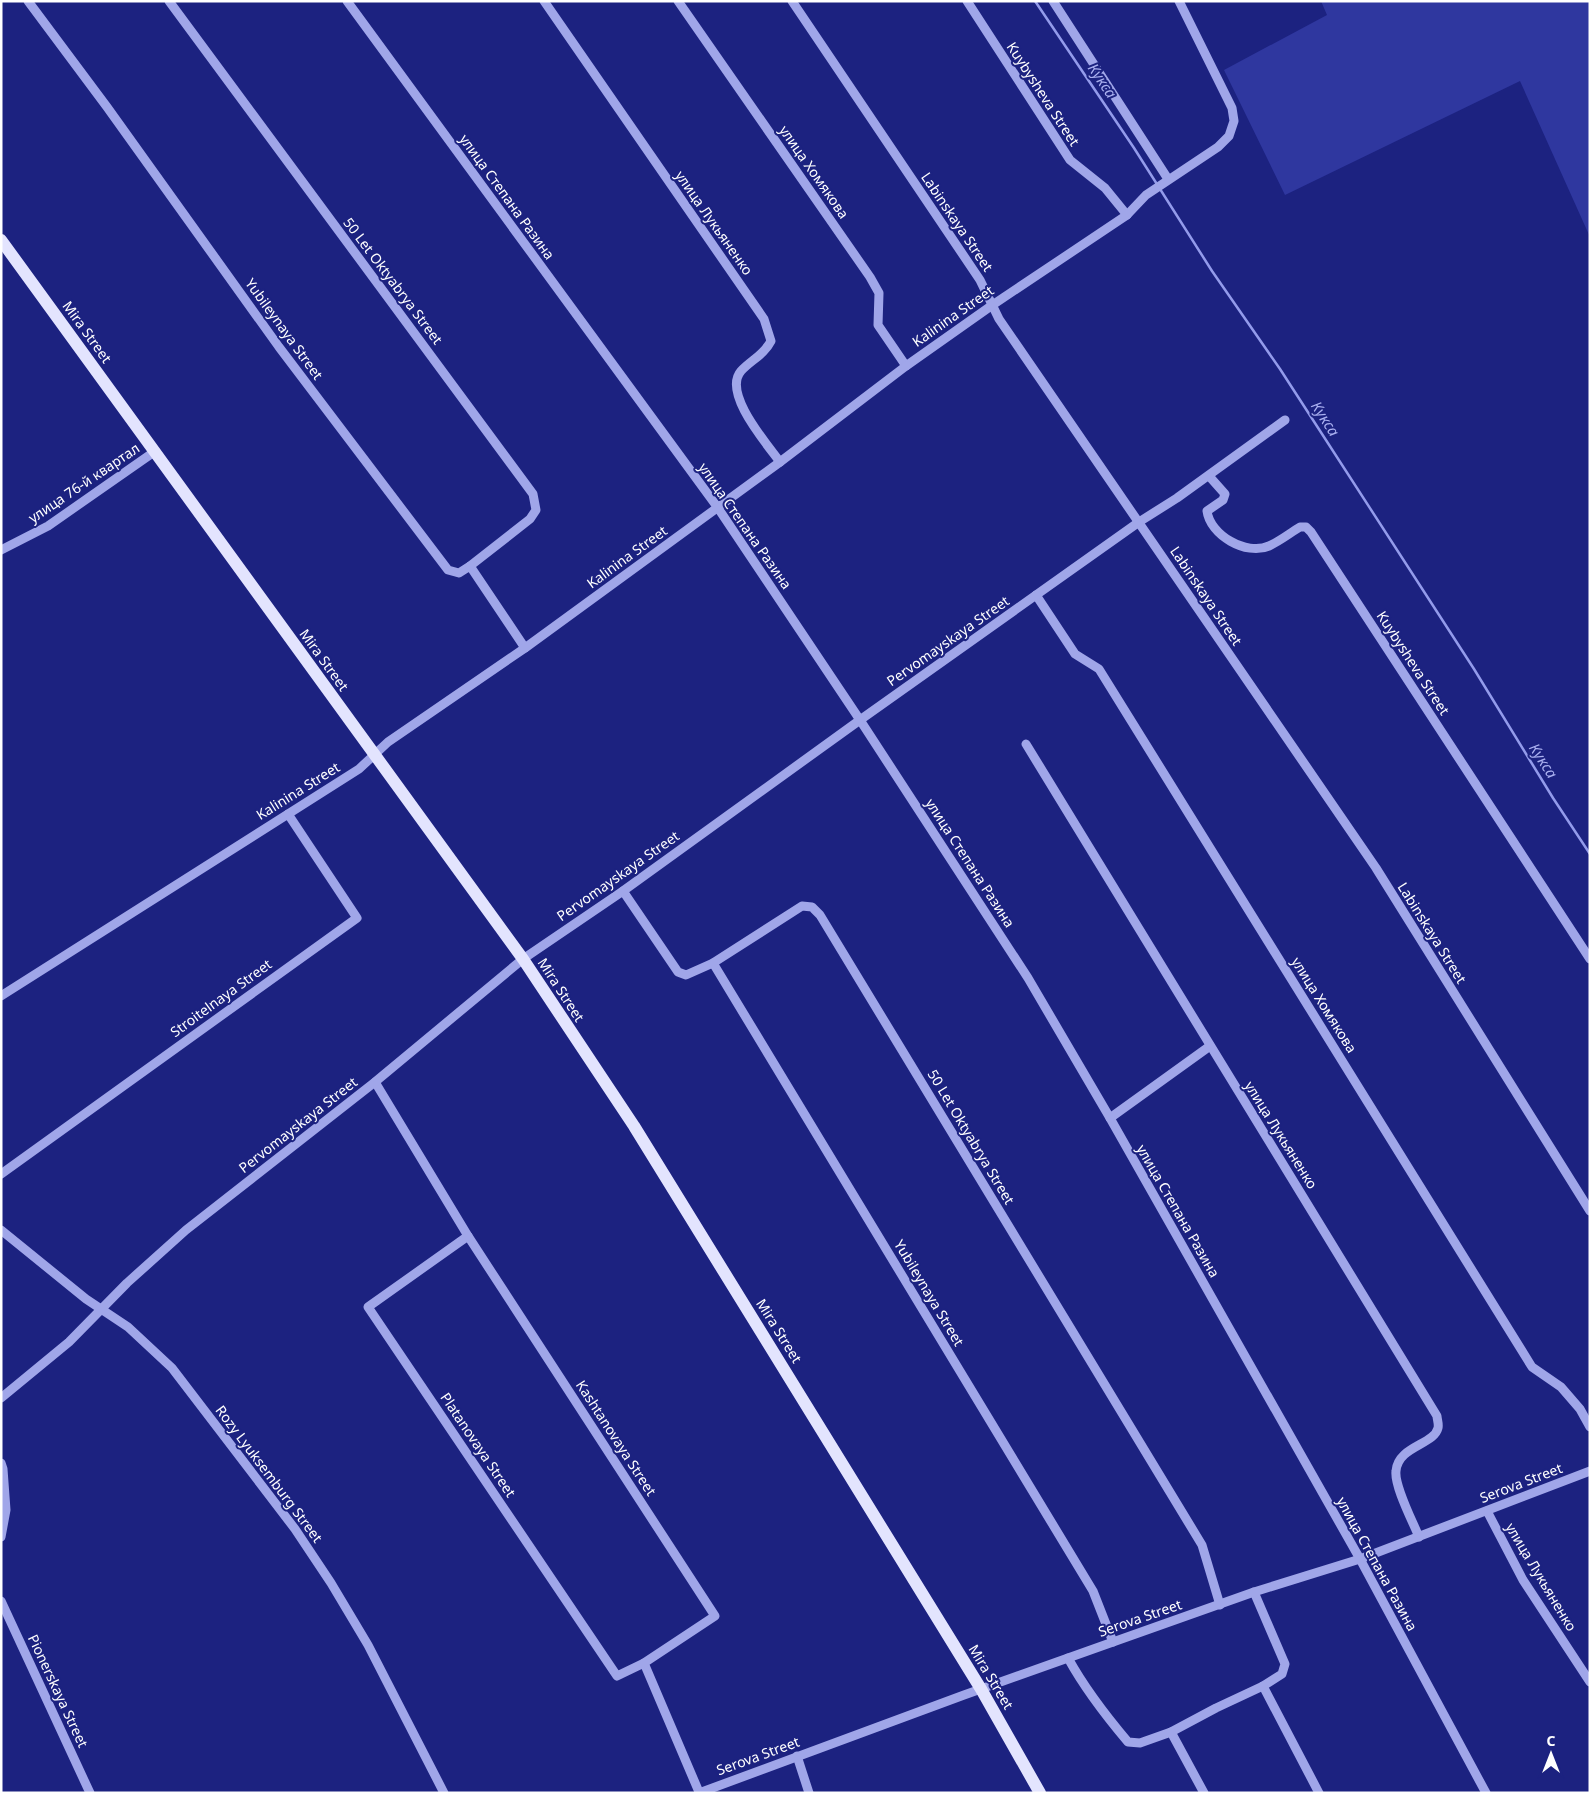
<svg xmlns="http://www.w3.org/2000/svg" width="1591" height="1794" font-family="'Noto Sans',sans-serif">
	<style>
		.green { fill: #2f379f }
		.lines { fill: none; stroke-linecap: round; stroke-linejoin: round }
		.stream { stroke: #939beb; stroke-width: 2.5 }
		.minor { stroke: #a0a6e9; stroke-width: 9 }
		.major { stroke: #e3e4fe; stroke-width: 12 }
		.labels { text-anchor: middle; stroke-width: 4; stroke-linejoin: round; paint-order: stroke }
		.street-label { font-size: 14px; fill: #fff; stroke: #1c2280 }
		.water-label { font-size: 15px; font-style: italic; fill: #abb1f1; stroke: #1c2280 }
	</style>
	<rect width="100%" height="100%" fill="#1c2280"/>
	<polygon class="green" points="1321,1 1590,1 1590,237 1520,81 1285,195 1224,70 1327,15"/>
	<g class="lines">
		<polyline class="stream" points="1035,1 1134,148 1212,271 1280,369 1474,669 1553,798 1590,854"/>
		<g class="minor">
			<polyline points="28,1 107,107 279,347 448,570 459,573 470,566 525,648"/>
			<polyline points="169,1 533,494 536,510 530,519 470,566"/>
			<polyline points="347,1 718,508 860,720 1028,978 1110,1118 1360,1559 1486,1793"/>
			<path d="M544,1l220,318 7,22c-7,14 -20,19 -30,30 -19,22 26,73 39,91"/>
			<polyline points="678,1 870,277 879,293 878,325 906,366"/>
			<polyline points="792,1 980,280 999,319 1376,868 1590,1211"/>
			<polyline points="967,1 1070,160 1105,188 1127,215"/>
			<polyline points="1053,1 1168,179"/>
			<path d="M1209,476l16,18 -2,6 -16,11c3,24 39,45 62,35 11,-5 21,-13 31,-19h6l5,5 279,427"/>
			<polyline points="1,550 48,526 154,452"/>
			<polyline points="1036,595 1075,654 1099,669 1532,1367 1561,1387 1580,1409 1590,1427"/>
			<path d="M1026,744l411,672c0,3 2,8 1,12 -4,17 -40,18 -42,43 -2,15 17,51 23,66"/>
			<polyline points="623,891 678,972 686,975 713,963 802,906 812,907 820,915 1202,1545 1220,1605"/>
			<polyline points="713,963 1093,1591 1113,1642"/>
			<polyline points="1,996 359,769 388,742 525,648 780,462 906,366 991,306 1127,215 1146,195 1218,147 1229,136 1234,121 1232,108 1179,1"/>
			<polyline points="375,1082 468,1236 715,1616 644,1663 699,1792"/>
			<polyline points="1110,1118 1210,1046"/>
			<polyline points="1,1174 357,918 288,814"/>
			<polyline points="1,1230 86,1299 128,1327 172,1368 295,1529 331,1583 368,1645 444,1793"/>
			<polyline points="468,1236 368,1307 617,1676 644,1663"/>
			<polyline points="1,1398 69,1342 127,1283 186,1230 375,1082 523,959 623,891 860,720 1139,522 1177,498 1285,420"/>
			<polyline points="1,1463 3,1469 6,1510 1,1537"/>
			<polyline points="1487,1511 1523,1580 1590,1682"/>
			<polyline points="1,1601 90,1793"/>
			<path d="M1068,1658c17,31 38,58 60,84l12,1 31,-11 45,-24 47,-22 19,-12 3,-10 -31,-72"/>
			<polyline points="1263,1686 1319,1793"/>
			<polyline points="1171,1732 1204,1793"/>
			<polyline points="797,1756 809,1793"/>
			<polyline points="699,1793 964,1695 1113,1642 1254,1592 1360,1559 1590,1471"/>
		</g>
		<polyline class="major" points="1,240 523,959 634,1126 981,1689 1040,1793"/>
	</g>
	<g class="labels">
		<g class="street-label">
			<text transform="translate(1043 94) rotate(57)" y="5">Kuybysheva Street</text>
			<text transform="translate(814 172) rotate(55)" y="5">улица Хомякова</text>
			<text transform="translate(507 197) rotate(54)" y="5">улица Степана Разина</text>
			<text transform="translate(957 222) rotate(56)" y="5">Labinskaya Street</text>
			<text transform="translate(714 223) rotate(55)" y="5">улица Лукьяненко</text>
			<text transform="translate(393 281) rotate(53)" y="5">50 Let Oktyabrya Street</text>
			<text transform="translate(953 316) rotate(-35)" y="5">Kalinina Street</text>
			<text transform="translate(284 329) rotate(54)" y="5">Yubileynaya Street</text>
			<text transform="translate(87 332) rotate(54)" y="5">Mira Street</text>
			<text transform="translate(84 483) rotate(-34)" y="5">улица 76-й квартал</text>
			<text transform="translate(745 526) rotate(55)" y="5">улица Степана Разина</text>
			<text transform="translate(627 557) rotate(-36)" y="5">Kalinina Street</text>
			<text transform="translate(1206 596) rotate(56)" y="5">Labinskaya Street</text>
			<text transform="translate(948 641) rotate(-35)" y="5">Pervomayskaya Street</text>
			<text transform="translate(324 660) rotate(54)" y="5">Mira Street</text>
			<text transform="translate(1413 663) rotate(57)" y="5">Kuybysheva Street</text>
			<text transform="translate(298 791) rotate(-32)" y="5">Kalinina Street</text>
			<text transform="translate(970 863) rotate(57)" y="5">улица Степана Разина</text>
			<text transform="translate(618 876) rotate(-35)" y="5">Pervomayskaya Street</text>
			<text transform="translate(1432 933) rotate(58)" y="5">Labinskaya Street</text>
			<text transform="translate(561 990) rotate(57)" y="5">Mira Street</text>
			<text transform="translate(221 998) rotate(-36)" y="5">Stroitelnaya Street</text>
			<text transform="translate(1324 1005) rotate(58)" y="5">улица Хомякова</text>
			<text transform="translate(298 1125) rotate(-38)" y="5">Pervomayskaya Street</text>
			<text transform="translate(1281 1135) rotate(58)" y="5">улица Лукьяненко</text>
			<text transform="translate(971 1137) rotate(59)" y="5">50 Let Oktyabrya Street</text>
			<text transform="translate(1178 1211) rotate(60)" y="5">улица Степана Разина</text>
			<text transform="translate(929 1293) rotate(59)" y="5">Yubileynaya Street</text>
			<text transform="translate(779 1331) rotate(58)" y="5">Mira Street</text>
			<text transform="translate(616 1438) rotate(57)" y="5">Kashtanovaya Street</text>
			<text transform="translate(478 1445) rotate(56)" y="5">Platanovaya Street</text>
			<text transform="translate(269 1474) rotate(53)" y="5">Rozy Lyuksemburg Street</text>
			<text transform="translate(1521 1483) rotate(-21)" y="5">Serova Street</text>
			<text transform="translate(1377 1564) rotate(61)" y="5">улица Степана Разина</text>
			<text transform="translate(1541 1577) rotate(59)" y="5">улица Лукьяненко</text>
			<text transform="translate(1140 1618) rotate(-19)" y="5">Serova Street</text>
			<text transform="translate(991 1677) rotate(59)" y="5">Mira Street</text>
			<text transform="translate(58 1691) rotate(65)" y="5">Pionerskaya Street</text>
			<text transform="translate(758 1756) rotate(-20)" y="5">Serova Street</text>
		</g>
		<g class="water-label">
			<text transform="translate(1102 81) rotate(56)" y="5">Кукса</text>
			<text transform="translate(1325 419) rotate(57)" y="5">Кукса</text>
			<text transform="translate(1543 761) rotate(57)" y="5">Кукса</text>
		</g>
	</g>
	<rect width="1591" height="1794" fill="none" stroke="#ffffff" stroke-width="5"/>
	<g transform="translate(1551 1754)" stroke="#1c2280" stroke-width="4" paint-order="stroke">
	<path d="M0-4L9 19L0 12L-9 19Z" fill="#ffffff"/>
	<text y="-8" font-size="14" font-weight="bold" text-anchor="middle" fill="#ffffff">С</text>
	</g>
</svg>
